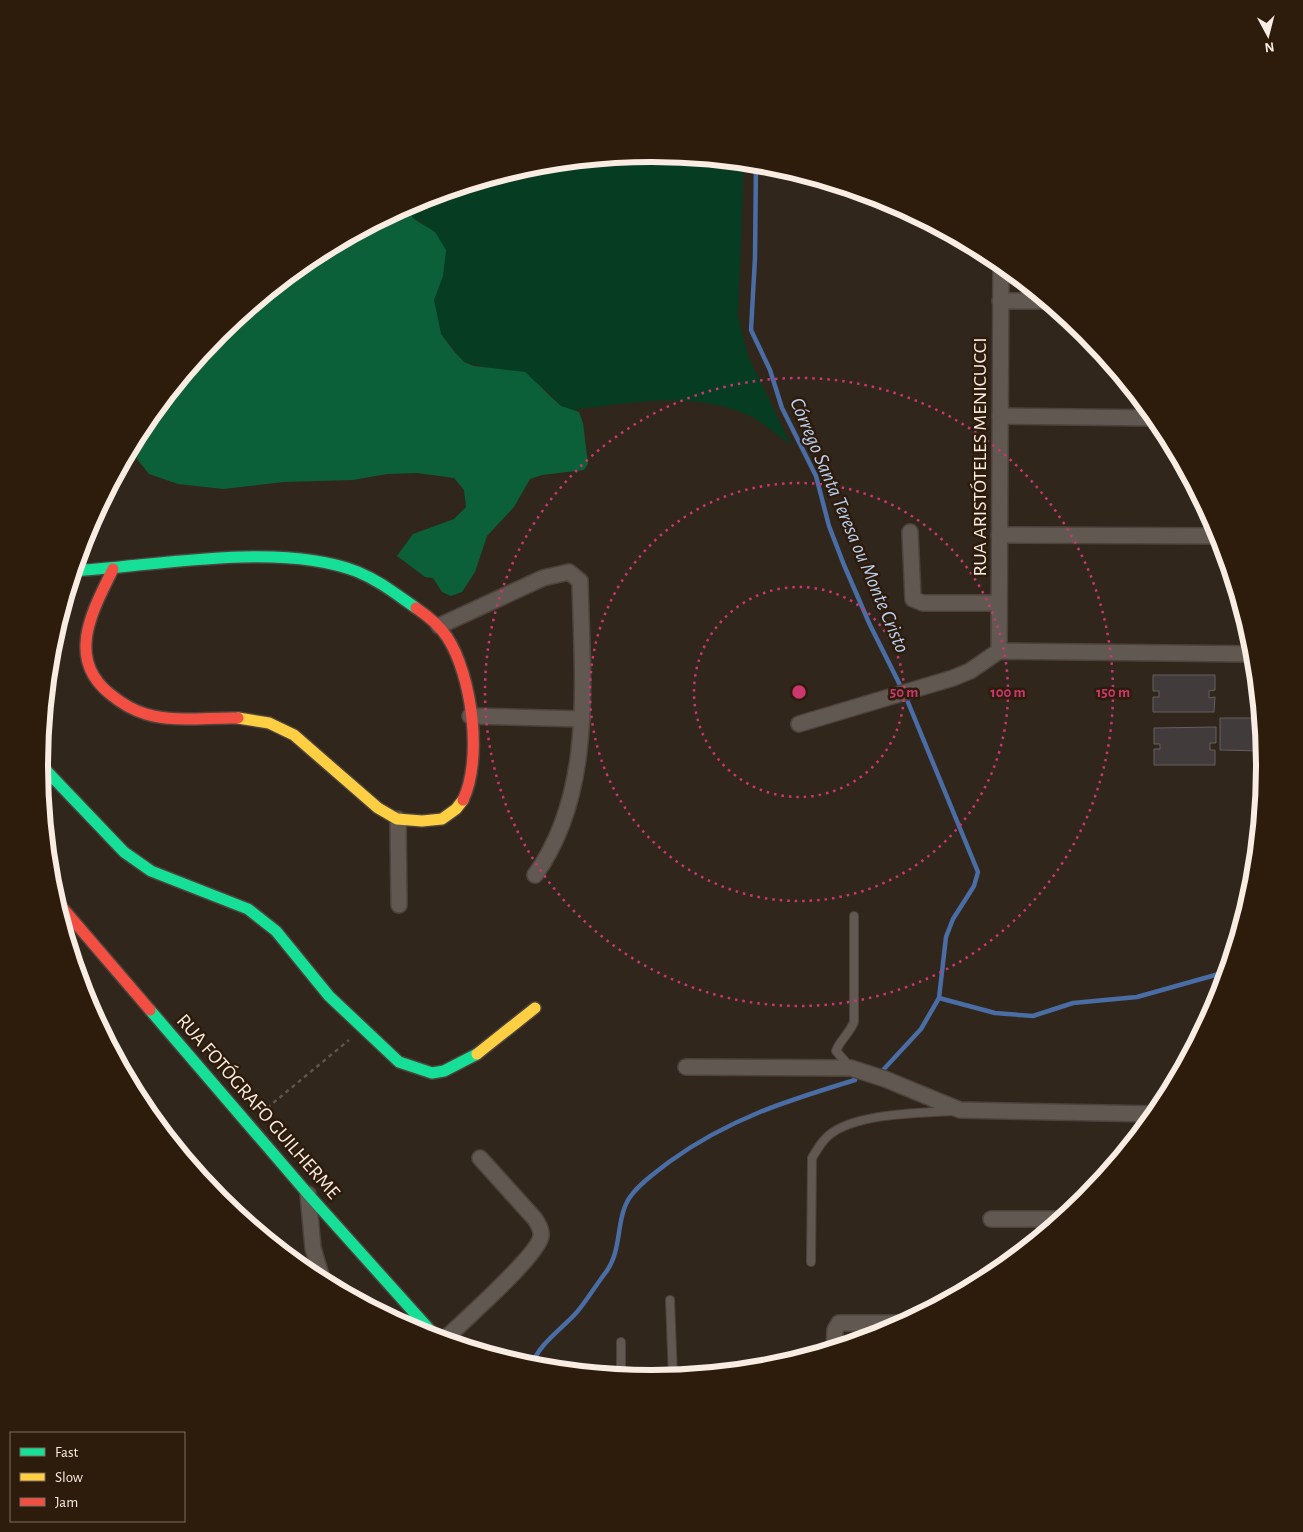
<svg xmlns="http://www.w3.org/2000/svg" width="1303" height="1532" font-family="'Alegreya Sans',sans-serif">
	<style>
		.green { fill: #063d22 }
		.forest { fill: #0c6039 }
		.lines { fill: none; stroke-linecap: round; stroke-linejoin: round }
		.stream { stroke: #496da4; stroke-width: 4.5 }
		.building { fill: #423b3c; stroke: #645e5f }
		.lane-casing { stroke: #4c433c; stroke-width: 10 }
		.street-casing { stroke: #4c433c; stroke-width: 18 }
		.fast-casing { stroke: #4c433c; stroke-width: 14 }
		.slow-casing { stroke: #4c433c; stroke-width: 14 }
		.jam-casing { stroke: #4c433c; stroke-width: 14 }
		.path { stroke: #5d564f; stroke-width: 2.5; stroke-dasharray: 4 4; stroke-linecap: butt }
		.lane { stroke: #605851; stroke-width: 8 }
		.street { stroke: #605851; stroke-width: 15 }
		.fast { stroke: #16e098; stroke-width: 11 }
		.slow { stroke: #ffcf43; stroke-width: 11 }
		.jam { stroke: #f24e42; stroke-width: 11 }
		.ring { fill: none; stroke: #ca386f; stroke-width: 2.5; stroke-dasharray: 2.5 5 }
		.labels { text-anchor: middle; stroke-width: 5; stroke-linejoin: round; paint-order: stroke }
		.street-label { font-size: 20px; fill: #f9ece2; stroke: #2d1b0b }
		.water-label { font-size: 21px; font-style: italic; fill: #bbd2f5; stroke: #2d1b0b }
		.rim { fill: none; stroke: #f9ece2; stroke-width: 6 }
		.centre { fill: #ca386f; stroke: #2d1b0b; stroke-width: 2.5 }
		.ring-label { font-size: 15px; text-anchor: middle; font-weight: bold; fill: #ca386f; stroke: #2d1b0b; stroke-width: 5; stroke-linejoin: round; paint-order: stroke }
	</style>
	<rect width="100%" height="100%" fill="#30261c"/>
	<path class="green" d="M652,153l92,9 -6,154 10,40 43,89c-13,-9 -27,-22 -41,-29 -56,-26 -120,-13 -179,-6l-10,-4 -15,-16 -54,-21 -28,-7 -23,-28 -4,-16 -3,-18 9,-24 -20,-53 -9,-4 -9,-12 12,-7 115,-35z"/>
	<polygon class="forest" points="405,207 414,219 435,232 446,250 443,276 434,300 441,334 453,350 464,362 474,366 525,372 561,406 579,412 583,423 588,464 584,470 542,475 530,479 514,507 487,536 475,572 462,592 451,596 442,592 433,578 425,577 397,556 413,534 454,519 466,507 464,490 454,478 417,473 387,474 353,480 283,482 223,489 178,484 149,474 137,459 139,444 146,424 157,407 218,333 311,256"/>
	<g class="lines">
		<g class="stream">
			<polyline points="756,164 755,258 751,330 770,370 782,408 816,476 829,526 844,565 870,625 905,695 978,872 974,886 953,919 946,937 939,998 921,1029 884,1069"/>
			<polyline points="939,998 995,1013 1033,1016 1073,1003 1137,997 1226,972"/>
			<path d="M531,1367c8,-24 30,-37 46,-55 10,-12 19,-27 29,-40 17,-23 9,-53 24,-75 10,-14 25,-24 39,-35 59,-43 117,-61 186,-82"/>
		</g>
	</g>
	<g class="building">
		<polygon points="1153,675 1215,675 1215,690 1209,691 1209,698 1215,697 1214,712 1153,712 1153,697 1159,697 1159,691 1153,691"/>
		<polygon points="1259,712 1263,751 1220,750 1220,718 1259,718"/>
		<polygon points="1216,727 1216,743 1210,743 1210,750 1215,750 1215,765 1154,765 1154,749 1160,749 1160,744 1154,744 1154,728"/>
	</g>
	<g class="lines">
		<g class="lane-casing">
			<g id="lane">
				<path d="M851,1068l-15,-17c4,-11 13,-17 18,-29v-106"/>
				<path d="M811,1262l1,-104c5,-8 9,-16 16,-22 26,-23 91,-23 125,-25"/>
				<polyline points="670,1300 673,1377"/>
				<polyline points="621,1376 621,1342"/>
			</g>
		</g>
		<g class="street-casing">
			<g id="street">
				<polyline points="1000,301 1046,301"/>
				<polyline points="1000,416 1155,418"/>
				<polyline points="910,532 913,599 923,603 999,603"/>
				<polyline points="999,535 1219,536"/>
				<path d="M439,626l104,-48 26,-6 11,9c2,97 15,211 -45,294"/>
				<polyline points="999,651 1001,264"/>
				<polyline points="470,716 582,719"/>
				<polyline points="799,724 953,678 970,671 999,651 1253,654"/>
				<polyline points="398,819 399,905"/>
				<polyline points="686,1067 851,1068 885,1079 960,1110 1155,1114"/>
				<polyline points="308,1194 313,1248 323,1282"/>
				<polyline points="991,1219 1061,1219"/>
				<path d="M444,1340c17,-17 95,-85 97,-104 1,-6 -3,-12 -6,-17l-55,-61"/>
				<polyline points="834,1348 835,1330 839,1323 903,1323"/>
			</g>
		</g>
		<g class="fast-casing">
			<g id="fast">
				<path d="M73,571c84,-5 207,-30 285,1 22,9 39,23 58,36"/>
				<polyline points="39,763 124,852 151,871 248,909 276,931 329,996 399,1062 432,1073 444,1071 477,1054"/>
				<polyline points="150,1010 308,1194 437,1338"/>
			</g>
		</g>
		<g class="slow-casing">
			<g id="slow">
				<polyline points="238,718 269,723 294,735 378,808 397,819 422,821 442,819 456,809 463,800"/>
				<polyline points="477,1054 535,1008"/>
			</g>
		</g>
		<g class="jam-casing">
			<g id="jam">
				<path d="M113,569c-20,41 -48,89 -3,125 11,9 22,16 36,20 29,9 62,3 92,4"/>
				<path d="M416,608c12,8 23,17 31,29 25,38 36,122 16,163"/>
				<polyline points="54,898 150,1010"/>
			</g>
		</g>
		<polyline class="path" points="261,1113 349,1040"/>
		<use href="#lane" class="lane"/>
		<use href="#street" class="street"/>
		<use href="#fast" class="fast"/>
		<use href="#slow" class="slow"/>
		<use href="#jam" class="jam"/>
	</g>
	<g class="ring">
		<circle cx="799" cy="692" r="105"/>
		<circle cx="799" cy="692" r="209"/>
		<circle cx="799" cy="692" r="314"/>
	</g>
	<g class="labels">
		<g class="street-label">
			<text transform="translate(979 457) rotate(-90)" y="7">RUA ARISTÓTELES MENICUCCI</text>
			<text transform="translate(259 1106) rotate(49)" y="7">RUA FOTÓGRAFO GUILHERME</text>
		</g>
		<g class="water-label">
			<text transform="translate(850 525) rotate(67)" y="7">Córrego Santa Teresa ou Monte Cristo</text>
		</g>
	</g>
	<path d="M0 0H1303V1532H0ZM48 766a604 604 0 1 1 1208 0a604 604 0 1 1-1208 0Z" fill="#2d1b0b" fill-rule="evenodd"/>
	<path class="rim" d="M48 766a604 604 0 1 1 1208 0a604 604 0 1 1-1208 0Z"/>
	<circle cx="799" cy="692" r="8" class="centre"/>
	<g class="ring-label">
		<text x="904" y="697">50 m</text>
		<text x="1008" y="697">100 m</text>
		<text x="1113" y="697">150 m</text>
	</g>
	<rect x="10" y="1432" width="175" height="90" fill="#2d1b0b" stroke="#7f6f61"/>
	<rect x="20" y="1448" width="25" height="8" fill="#16e098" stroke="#7f6f61"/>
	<text x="55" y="1457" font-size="15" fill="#f9ece2">Fast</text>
	<rect x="20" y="1473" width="25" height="8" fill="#ffcf43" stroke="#7f6f61"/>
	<text x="55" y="1482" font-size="15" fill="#f9ece2">Slow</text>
	<rect x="20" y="1498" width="25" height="8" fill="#f24e42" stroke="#7f6f61"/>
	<text x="55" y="1507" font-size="15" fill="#f9ece2">Jam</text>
	<g transform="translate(1268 35) rotate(173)" stroke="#2d1b0b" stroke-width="4" paint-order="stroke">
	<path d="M0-4L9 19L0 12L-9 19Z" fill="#f9ece2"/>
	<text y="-8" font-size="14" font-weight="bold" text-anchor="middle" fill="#f9ece2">N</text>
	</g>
</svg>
